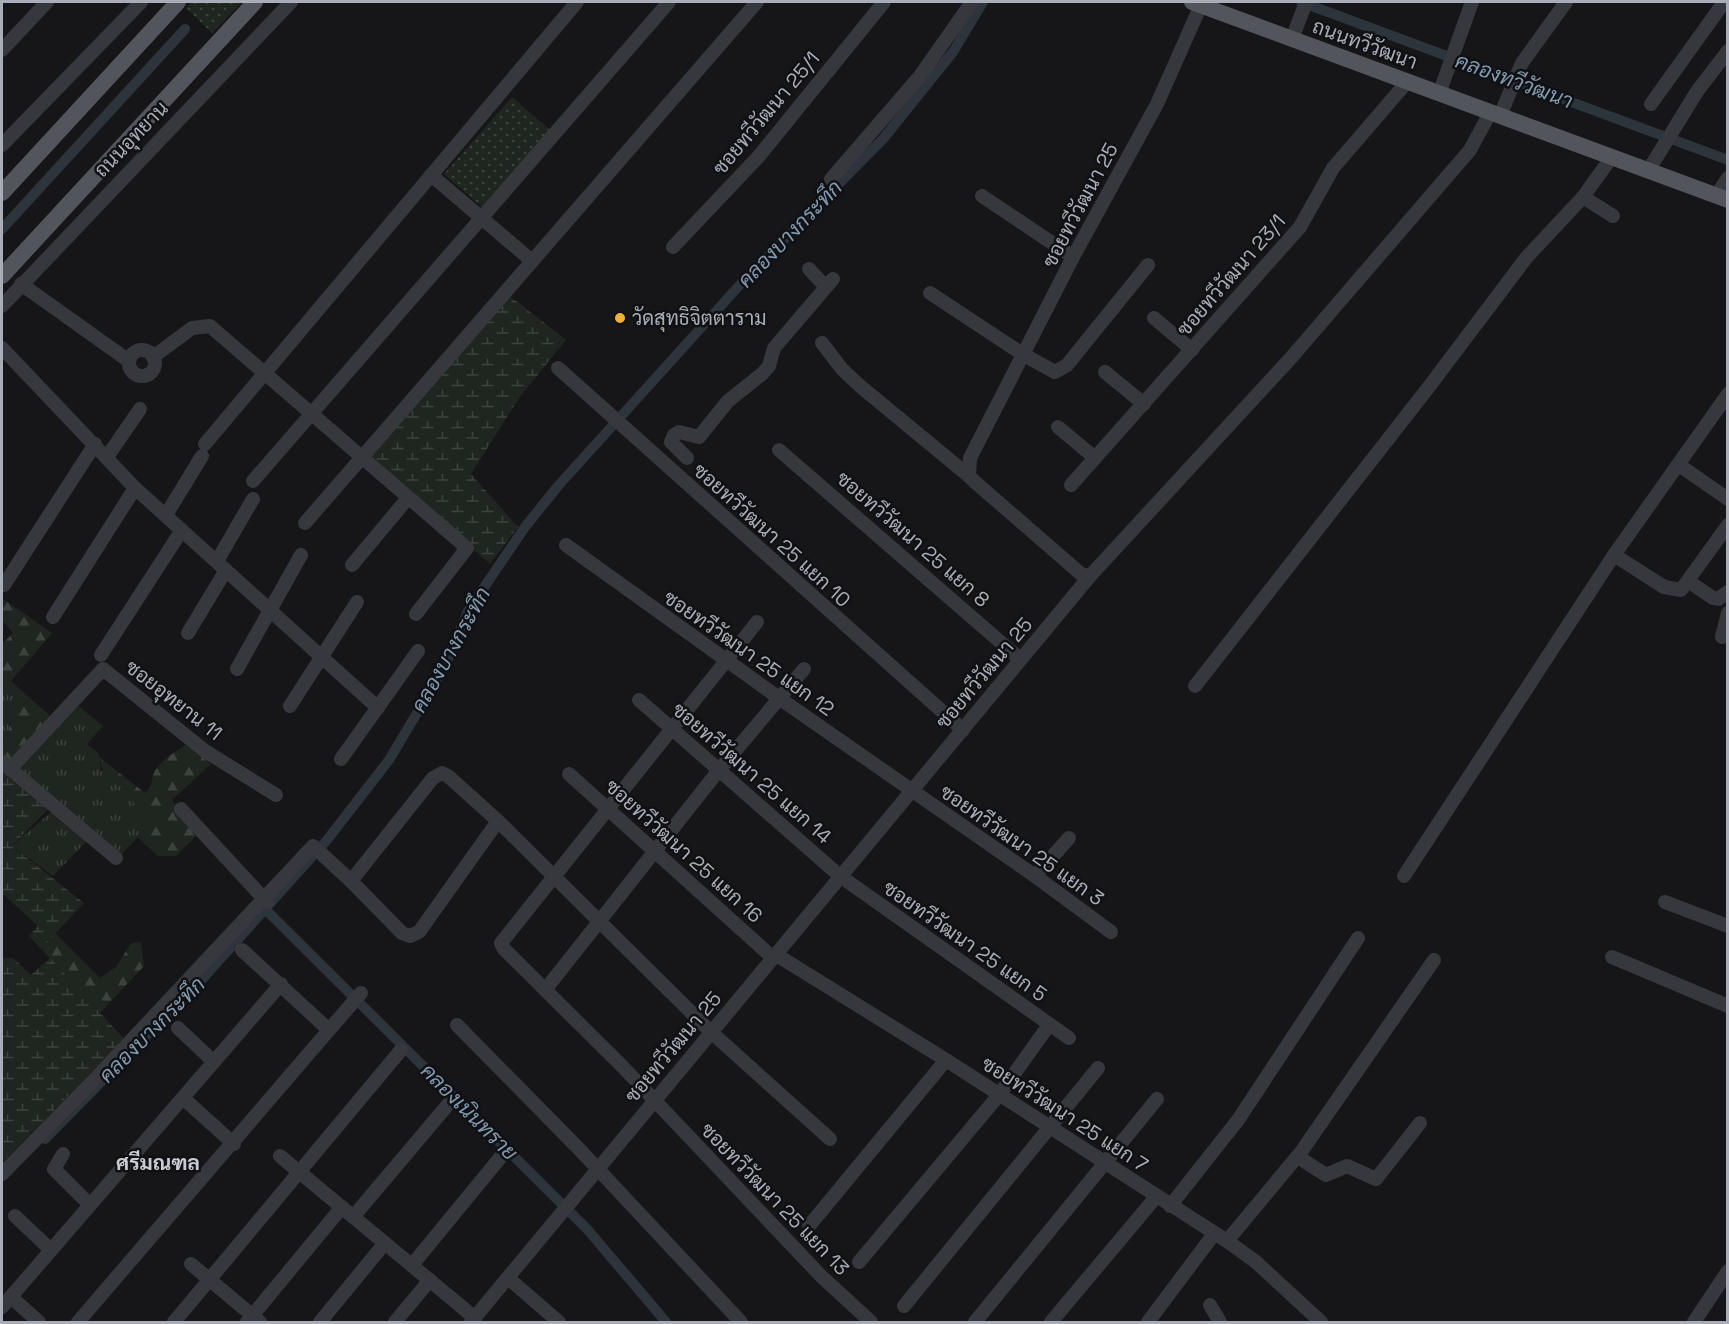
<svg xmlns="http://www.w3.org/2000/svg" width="1729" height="1324" font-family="'Space Grotesk',Sarabun,sans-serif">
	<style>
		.grass { fill: url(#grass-tufts) }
		.forest { fill: url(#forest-firs) }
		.wetland { fill: url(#wetland-marsh) }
		.garden { fill: url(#garden-dots) }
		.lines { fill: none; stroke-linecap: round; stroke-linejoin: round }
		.canal { stroke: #2c353c; stroke-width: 10 }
		.minor { stroke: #37383d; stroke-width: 14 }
		.major { stroke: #53555c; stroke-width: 16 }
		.poi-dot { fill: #f2b134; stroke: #111113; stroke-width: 2 }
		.labels { text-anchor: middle; stroke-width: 5; stroke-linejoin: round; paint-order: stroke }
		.street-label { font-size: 20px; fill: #a8adb8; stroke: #111113 }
		.poi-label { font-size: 20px; fill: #a8adb8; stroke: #111113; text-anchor: start }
		.water-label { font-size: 21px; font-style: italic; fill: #7f9bb3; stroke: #111113 }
		.neighbourhood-label { font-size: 21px; font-weight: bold; fill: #c9ccd4; stroke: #111113 }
	</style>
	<defs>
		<pattern id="grass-tufts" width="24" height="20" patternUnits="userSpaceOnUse" patternTransform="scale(1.5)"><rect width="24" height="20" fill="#1e261f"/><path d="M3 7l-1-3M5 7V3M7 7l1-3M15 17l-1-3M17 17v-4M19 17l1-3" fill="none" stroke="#3c433d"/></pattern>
		<pattern id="forest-firs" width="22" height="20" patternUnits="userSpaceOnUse" patternTransform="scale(1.5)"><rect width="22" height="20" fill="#1e261f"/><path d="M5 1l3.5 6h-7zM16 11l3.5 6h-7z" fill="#3c433d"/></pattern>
		<pattern id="wetland-marsh" width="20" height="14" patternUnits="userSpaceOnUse" patternTransform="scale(1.5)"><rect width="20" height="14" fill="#1e261f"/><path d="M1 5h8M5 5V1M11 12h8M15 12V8" fill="none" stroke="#3c433d"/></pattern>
		<pattern id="garden-dots" width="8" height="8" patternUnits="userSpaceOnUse" patternTransform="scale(1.5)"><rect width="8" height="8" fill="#1e261f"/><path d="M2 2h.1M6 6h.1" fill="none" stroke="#3c433d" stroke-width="1.8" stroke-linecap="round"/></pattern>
	</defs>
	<rect width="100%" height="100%" fill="#161618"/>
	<g class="grass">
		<polygon points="2,679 11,681 31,699 15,710 6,737 2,738"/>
		<polygon points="76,704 103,726 87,744 99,754 101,771 122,779 137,808 150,824 120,856 18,771 21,763"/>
		<polygon points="53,810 87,841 53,876 12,846"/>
	</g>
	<g class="forest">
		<polygon points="2,598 52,633 11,681 2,679 2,640 4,642 13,633 2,620"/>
		<polygon points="31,699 52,717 9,762 2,756 2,738 6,737 15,710"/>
		<path d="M186,745l25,19 -39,36 6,11 21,22 -23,23h-18l-21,-19 12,-13 -12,-16 -15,-29 -16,2 -7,-24 46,36c7,-7 6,-9 8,-18 5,-13 21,-23 33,-30z"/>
		<polygon points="55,933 100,978 116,967 131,943 141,942 144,966 100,1013 41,949"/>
	</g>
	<g class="wetland">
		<polygon points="510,296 566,340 519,398 471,474 518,527 490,564 368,459"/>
		<polygon points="2,767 49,808 12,846 84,903 41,949 29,936 38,926 2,893"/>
		<polygon points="2,958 13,958 31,975 50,958 124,1039 2,1163"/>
	</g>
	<g class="garden">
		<polygon points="191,2 242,2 212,33 186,8"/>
		<polygon points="512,97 550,130 482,207 444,174"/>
	</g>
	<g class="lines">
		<g class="canal">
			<polyline points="1301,2 1728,160"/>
			<polyline points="2,229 185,29"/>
			<polyline points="265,909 587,1229 666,1322"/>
			<polyline points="45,1139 205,976 327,840 389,760 445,666 468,611 525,527 558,486 746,278 883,139 953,52 983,2"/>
		</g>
		<g class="minor">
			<polyline points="1292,39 1306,2"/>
			<polyline points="2,50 47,2"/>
			<polyline points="1439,94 1472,2"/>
			<polyline points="1651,104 1722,5 1728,3"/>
			<polyline points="1500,116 1522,63 1566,2"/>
			<polyline points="2,145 141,2"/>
			<polyline points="1648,171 1698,90 1728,51"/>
			<polyline points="431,175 532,261"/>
			<polyline points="831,179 920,76 972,2"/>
			<polyline points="982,196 1073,257"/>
			<polyline points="1716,196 1728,178"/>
			<polyline points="1583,197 1613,216"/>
			<polyline points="673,247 759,156 884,2"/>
			<polyline points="809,269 826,287"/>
			<polyline points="21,284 129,361"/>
			<polyline points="930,293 1024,355 1055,372 1067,365 1148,265"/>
			<polyline points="2,306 291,2"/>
			<polyline points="1154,318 1192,350"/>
			<polyline points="822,343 842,369 860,386 969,476"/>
			<polyline points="2,348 135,488 378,708"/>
			<circle cx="142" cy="363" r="13"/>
			<polyline points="153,357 192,328 210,326 467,548 416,614"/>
			<polyline points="558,368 963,730"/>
			<polyline points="1105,372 1144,404"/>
			<polyline points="1058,427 1095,458"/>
			<polyline points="205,444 577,2"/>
			<polyline points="779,450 1020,659"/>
			<polyline points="107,457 140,409"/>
			<polyline points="687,458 671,442 674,435 679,432 699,437 728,401 762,374 769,366 774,348 833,279"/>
			<polyline points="1679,465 1728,499"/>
			<polyline points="253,481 669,2"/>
			<polyline points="1071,485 1300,227 1333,168 1407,82"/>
			<polyline points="166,515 202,456"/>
			<polyline points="305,523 757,2"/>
			<polyline points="566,545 779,698 1035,876 1111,932"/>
			<polyline points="1614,555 1664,587 1681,590 1728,525"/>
			<polyline points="217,561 253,499"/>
			<polyline points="352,565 408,498"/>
			<polyline points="1090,576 1081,574 975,482 969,476 970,458 1073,257 1157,104 1201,5"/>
			<polyline points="1688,581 1713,598 1718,599 1728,592"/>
			<polyline points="4,585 95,444"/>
			<polyline points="53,617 135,488"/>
			<polyline points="757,622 501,943 504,949 622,1066 821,1276 871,1322"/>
			<polyline points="188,633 226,570"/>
			<polyline points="1722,637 1728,613"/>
			<polyline points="101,655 182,530"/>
			<polyline points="237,669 301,555"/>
			<polyline points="1195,686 1428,388 1526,258 1583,197 1611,158"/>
			<polyline points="639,700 840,876 1069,1038"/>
			<polyline points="290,706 357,602"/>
			<polyline points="341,759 418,651"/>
			<polyline points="2,762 116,858"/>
			<polyline points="10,769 103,669 205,751 276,795"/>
			<polyline points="569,774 772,957"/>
			<polyline points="181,809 267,902"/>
			<polyline points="498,821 419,932 410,936 402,933 351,881 433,778 442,773 448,776 498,821 711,1032 830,1139"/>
			<polyline points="1035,876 1069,838"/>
			<polyline points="1404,876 1614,555 1728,394"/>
			<polyline points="1665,902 1728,926"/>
			<polyline points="775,954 946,1060 1227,1241 1256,1262 1321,1322"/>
			<polyline points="1612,957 1728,1006"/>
			<polyline points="545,990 719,770 804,669"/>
			<polyline points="457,1025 580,1150 741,1322"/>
			<polyline points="178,1028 214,1062"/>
			<polyline points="329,1030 361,993"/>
			<polyline points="183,1098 234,1144"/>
			<polyline points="63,1154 54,1169 90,1205"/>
			<polyline points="280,1156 475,1318"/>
			<polyline points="1298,1157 1326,1175 1347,1166 1376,1179 1420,1123"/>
			<polyline points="2,1174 95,1079 313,846 351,881"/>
			<polyline points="1170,1206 1238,1120 1358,938"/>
			<polyline points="15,1216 51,1250"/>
			<polyline points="353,1217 451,1101"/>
			<polyline points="809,1226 946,1060"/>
			<polyline points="1227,1241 1301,1152 1434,960"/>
			<polyline points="859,1262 999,1095 1049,1025"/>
			<polyline points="191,1264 260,1322"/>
			<polyline points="412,1265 504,1153"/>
			<polyline points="508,1278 559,1322"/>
			<polyline points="11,1297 39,1322"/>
			<polyline points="1210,1305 1220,1322"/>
			<polyline points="904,1306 1098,1068"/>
			<polyline points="2,1307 281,984"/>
			<polyline points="78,1322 329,1030 242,950"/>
			<polyline points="174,1322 401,1050"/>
			<polyline points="247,1322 342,1207"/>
			<polyline points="320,1322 385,1243"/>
			<polyline points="395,1322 430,1280"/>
			<polyline points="471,1322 1090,576 1290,359 1470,150 1490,113"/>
			<polyline points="975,1322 1157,1099"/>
			<polyline points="1051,1322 1156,1197"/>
			<polyline points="1148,1322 1214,1234"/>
			<polyline points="1694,1322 1728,1271"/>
		</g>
		<g class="major">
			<polyline points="1192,2 1728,200"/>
			<polyline points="2,193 178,2"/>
			<polyline points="2,276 255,2"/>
		</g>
	</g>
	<circle class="poi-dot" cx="620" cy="318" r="6"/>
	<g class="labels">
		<g class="street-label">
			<text transform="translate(1365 44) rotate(20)" y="7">ถนนทวีวัฒนา</text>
			<text transform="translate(766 113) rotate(-50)" y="7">ซอยทวีวัฒนา 25/1</text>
			<text transform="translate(131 139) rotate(-46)" y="7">ถนนอุทยาน</text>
			<text transform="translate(1080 205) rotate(-62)" y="7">ซอยทวีวัฒนา 25</text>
			<text transform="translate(1231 275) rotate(-49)" y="7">ซอยทวีวัฒนา 23/1</text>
			<text transform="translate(772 535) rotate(42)" y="7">ซอยทวีวัฒนา 25 แยก 10</text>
			<text transform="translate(913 539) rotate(41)" y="7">ซอยทวีวัฒนา 25 แยก 8</text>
			<text transform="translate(749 653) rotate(35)" y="7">ซอยทวีวัฒนา 25 แยก 12</text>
			<text transform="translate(984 673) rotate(-50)" y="7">ซอยทวีวัฒนา 25</text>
			<text transform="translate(174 700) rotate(38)" y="7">ซอยอุทยาน 11</text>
			<text transform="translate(752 773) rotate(41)" y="7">ซอยทวีวัฒนา 25 แยก 14</text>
			<text transform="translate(1022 845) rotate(35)" y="7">ซอยทวีวัฒนา 25 แยก 3</text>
			<text transform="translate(684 851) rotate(42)" y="7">ซอยทวีวัฒนา 25 แยก 16</text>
			<text transform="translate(965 941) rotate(35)" y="7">ซอยทวีวัฒนา 25 แยก 5</text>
			<text transform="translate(673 1047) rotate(-50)" y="7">ซอยทวีวัฒนา 25</text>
			<text transform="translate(1065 1114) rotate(33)" y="7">ซอยทวีวัฒนา 25 แยก 7</text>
			<text transform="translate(775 1199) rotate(46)" y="7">ซอยทวีวัฒนา 25 แยก 13</text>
		</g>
		<g class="poi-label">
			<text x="632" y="325">วัดสุทธิจิตตาราม</text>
		</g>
		<g class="water-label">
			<text transform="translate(1514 81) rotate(20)" y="7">คลองทวีวัฒนา</text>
			<text transform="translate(790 234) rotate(-46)" y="7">คลองบางกระทึก</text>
			<text transform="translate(451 650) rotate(-61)" y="7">คลองบางกระทึก</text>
			<text transform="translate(152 1030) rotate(-45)" y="7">คลองบางกระทึก</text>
			<text transform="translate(469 1112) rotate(45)" y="7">คลองเนินทราย</text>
		</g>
		<g class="neighbourhood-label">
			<text x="158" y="1170">ศรีมณฑล</text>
		</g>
	</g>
	<rect width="1729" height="1324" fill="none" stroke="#a8adb8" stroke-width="6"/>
</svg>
